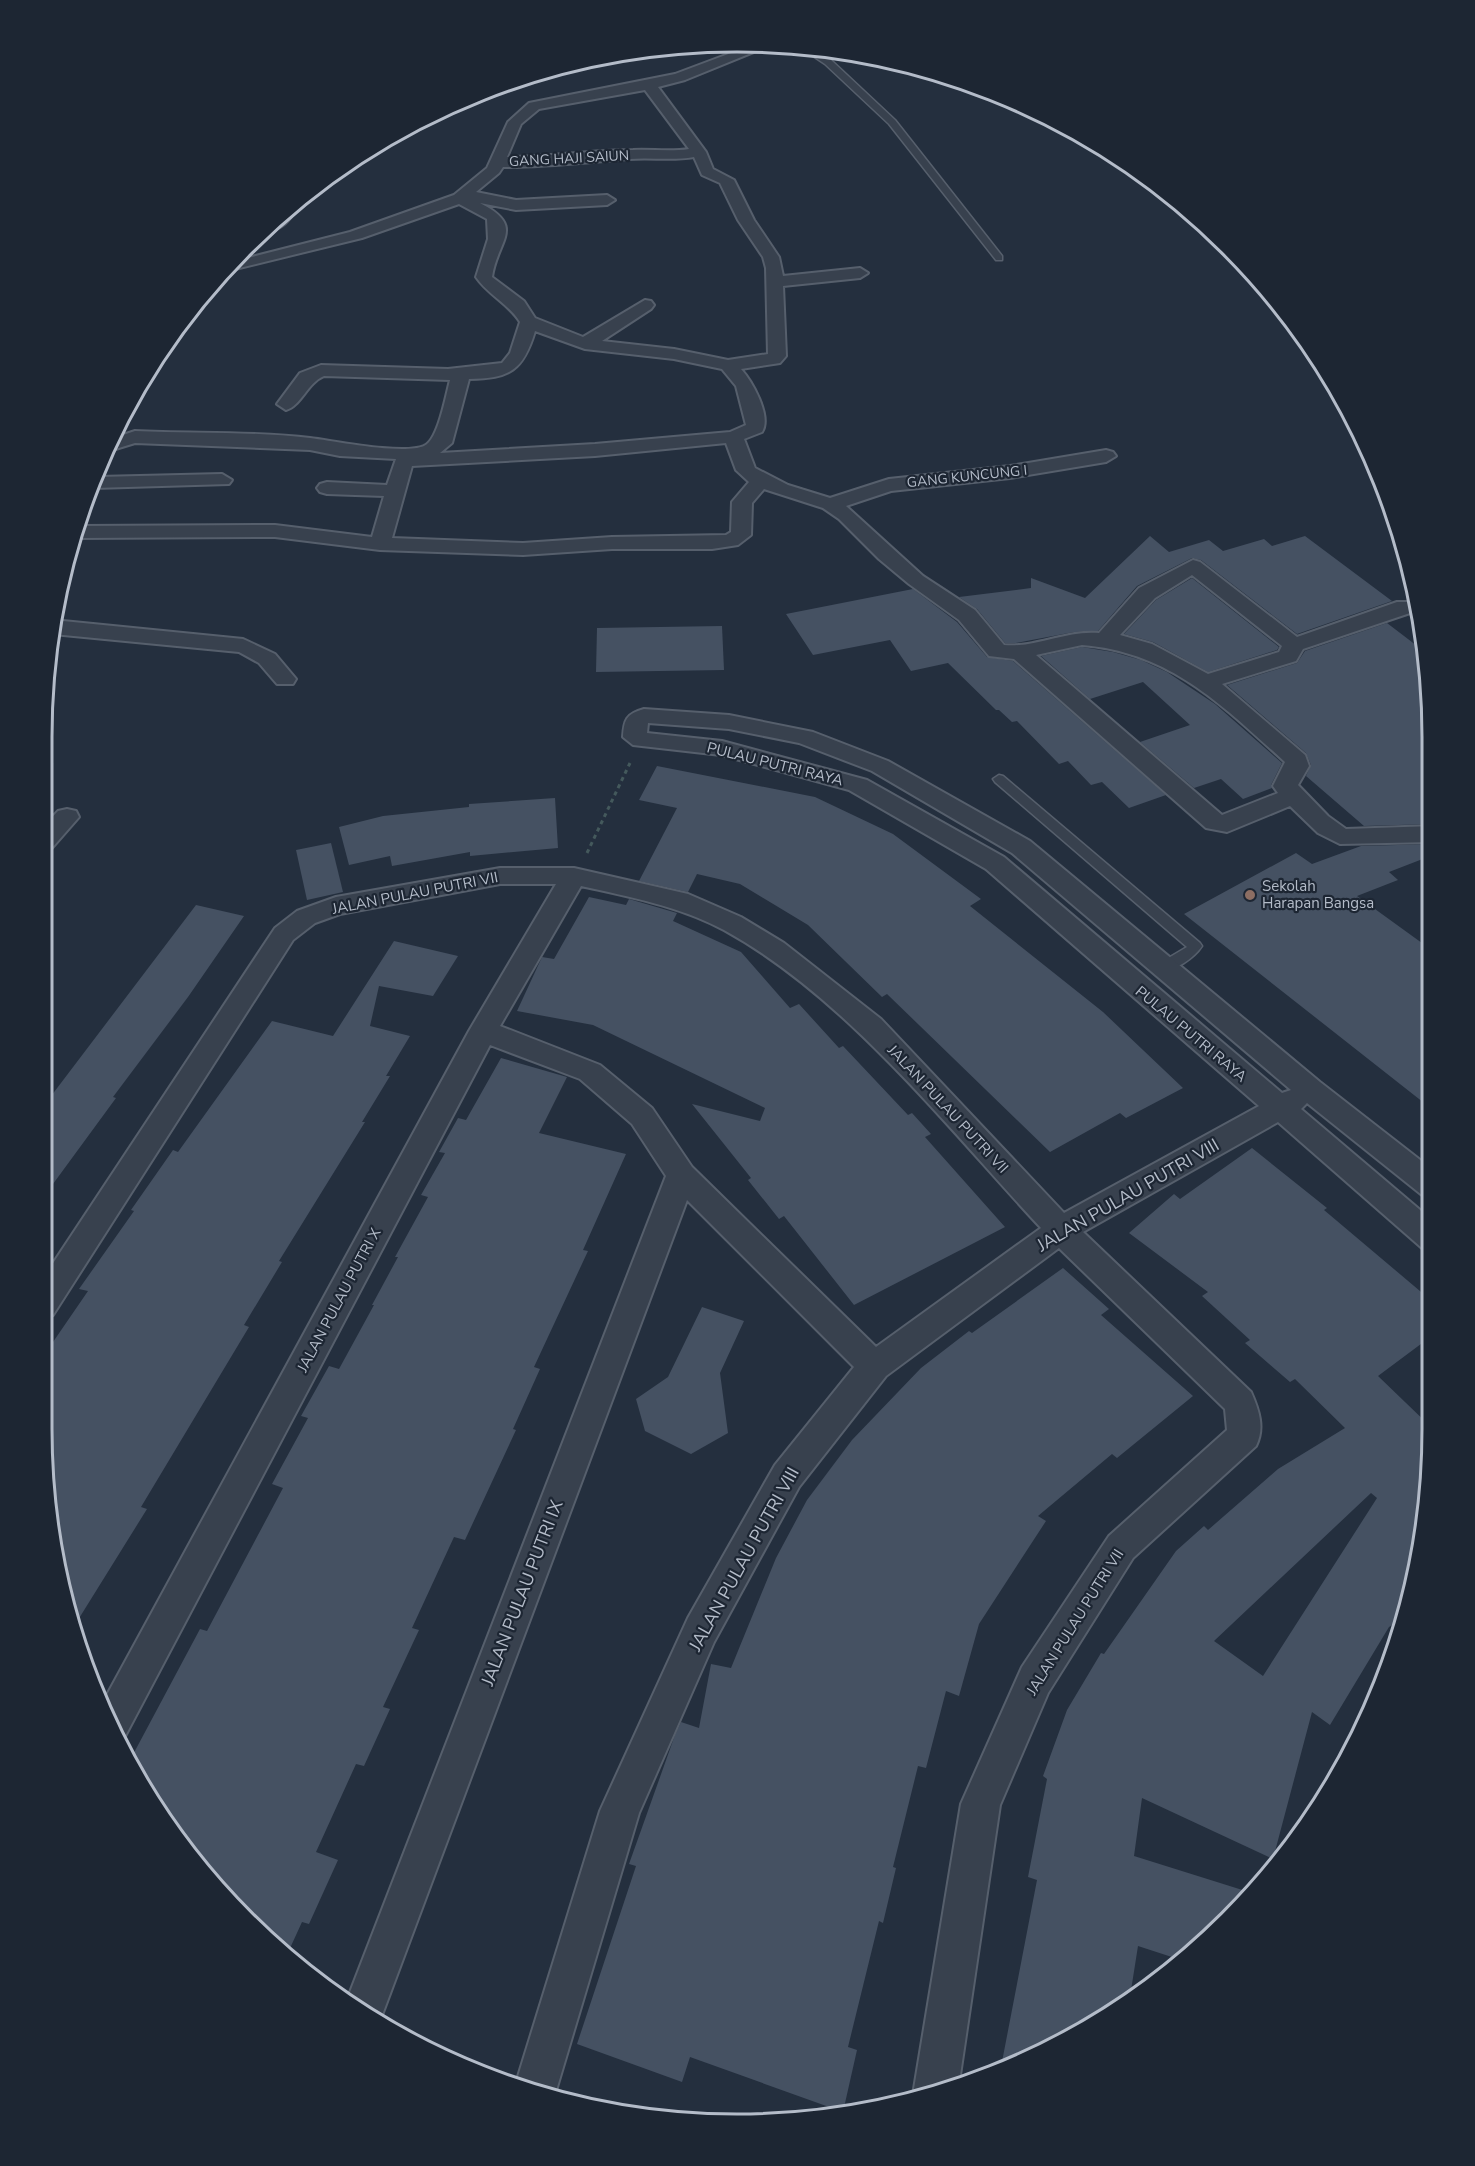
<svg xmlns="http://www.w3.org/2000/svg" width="1475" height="2166" font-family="'Nunito Sans',sans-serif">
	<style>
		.building { fill: #455162; fill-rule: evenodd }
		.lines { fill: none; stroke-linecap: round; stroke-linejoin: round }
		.service-casing { stroke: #565f6c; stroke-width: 3 }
		.minor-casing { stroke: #565f6c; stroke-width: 4 }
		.path { stroke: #44595c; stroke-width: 3; stroke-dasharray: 4 4; stroke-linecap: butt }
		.service { fill: #38414e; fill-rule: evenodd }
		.minor { fill: #38414e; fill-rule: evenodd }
		.education-dot { fill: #8d6e63; stroke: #1d2633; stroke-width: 2 }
		.labels { text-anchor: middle; stroke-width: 4.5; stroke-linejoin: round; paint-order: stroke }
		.far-street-label { font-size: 14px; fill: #b4bcc9; stroke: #1d2633 }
		.street-label { font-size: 15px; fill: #b4bcc9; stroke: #1d2633 }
		.poi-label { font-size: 15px; fill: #b4bcc9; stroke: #1d2633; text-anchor: start }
		.near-street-label { font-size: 18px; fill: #b4bcc9; stroke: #1d2633 }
		.rim { fill: none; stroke: #b4bcc9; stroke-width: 3 }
	</style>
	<rect width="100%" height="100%" fill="#242f3e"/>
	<g class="building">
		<polygon points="1150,536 1169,552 1209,540 1223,551 1264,539 1272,546 1305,536 1392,601 1297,634 1201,560 1192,558 1137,586 1098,631 1074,632 1016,643 1005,643 977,609 959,597 1031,588 1031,578 1085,598"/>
		<polygon points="1192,578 1279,647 1277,650 1208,672 1153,642 1124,634 1156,600"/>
		<polygon points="913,589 957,622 987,657 1013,661 1166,795 1129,808 1102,782 1091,785 1068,761 1059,764 1017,721 1012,722 999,710 996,710 948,663 911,671 890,640 813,655 786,614"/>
		<polygon points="1387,623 1425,652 1433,738 1433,824 1364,826 1306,776 1311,765 1306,753 1227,685 1297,663 1305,651"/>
		<polygon points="722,626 724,670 596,672 597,628"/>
		<polygon points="1082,647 1113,652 1141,660 1167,672 1215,704 1282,763 1271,785 1272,788 1243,799 1221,779 1194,788 1140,742 1190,725 1143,682 1090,699 1041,656"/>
		<polygon points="657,766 815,797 893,834 981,899 970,906 1103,1012 1183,1088 1126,1118 1120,1113 1050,1152 887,994 882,997 808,925 740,884 697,874 688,892 639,881 677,808 639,800"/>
		<polygon points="555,798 558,848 470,856 470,852 392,866 390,856 349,865 339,827 383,816 469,807 469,804"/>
		<polygon points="331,843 343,892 307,900 296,850"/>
		<polygon points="1433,844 1433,855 1389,872 1398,880 1357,896 1433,951 1433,1110 1184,914 1296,853 1312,864 1361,846"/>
		<polygon points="589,897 626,905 629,899 677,913 673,921 741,952 790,1008 799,1004 839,1048 843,1046 908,1115 912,1113 931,1134 925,1137 1005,1227 854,1305 784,1216 779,1219 748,1180 751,1178 692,1104 760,1121 765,1108 593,1025 517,1011 542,957 554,959"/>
		<polygon points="196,905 244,916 188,997 113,1097 116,1098 42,1199 42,1108"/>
		<polygon points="394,941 458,956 433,996 379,986 370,1026 410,1036 386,1076 390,1076 362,1122 365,1122 279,1261 282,1262 244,1325 249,1327 141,1507 147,1509 73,1628 66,1609 42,1428 42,1358 88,1291 79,1289 134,1211 131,1210 173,1150 178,1152 272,1021 333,1036"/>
		<polygon points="501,1058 567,1077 539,1133 626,1154 583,1250 588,1251 534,1367 540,1369 513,1429 516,1430 465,1540 454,1537 412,1628 419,1630 383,1707 390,1709 364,1766 356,1764 316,1852 338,1860 309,1924 302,1922 286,1957 159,1815 129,1762 200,1629 207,1631 283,1488 272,1484 308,1418 301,1416 329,1366 339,1369 374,1305 372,1305 398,1257 395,1257 428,1197 421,1195 445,1153 439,1152 458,1118 466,1120"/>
		<path d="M1252,1148l75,60 -3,2 109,92v33l-55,41 54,52 -12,137 -16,52 -15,10 -59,98 -18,-13 -39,147 -131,-61 -8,58 118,37 -23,28 -48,39 -43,-14 -9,57 -84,49 -44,15 36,-187 -9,-3 19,-98 -4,-3 24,-66 34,-57 3,1 72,-103 28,-25 4,4 70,-61 67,-41 -50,-49 -5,3 -45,-39 5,-3 -48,-44 6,-4 -79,-59 45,-39 6,5zM1371,1493l6,5 -114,178 -49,-35z"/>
		<polygon points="1063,1268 1109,1309 1101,1315 1193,1396 1117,1458 1112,1454 1038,1516 1046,1521 979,1624 959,1696 946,1691 926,1768 918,1766 893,1867 896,1868 883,1923 879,1921 848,2047 857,2050 843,2112 690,2057 682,2082 577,2044 636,1866 629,1864 675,1735 681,1722 699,1728 711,1664 731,1668 776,1558 807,1500 852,1440 921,1368 969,1331 972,1333"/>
		<polygon points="702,1307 744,1321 720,1373 728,1433 691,1454 645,1431 636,1399 668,1377"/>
	</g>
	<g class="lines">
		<g class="service-casing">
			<g id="service">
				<polygon points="790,48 819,52 831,60 895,120 1002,256 1002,260 996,260 889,124 825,64 813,56"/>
				<path d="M999,775l4,1 197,167 2,3c-7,11 -28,27 -42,23l-2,-3 2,-3 27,-16 -192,-165 -2,-3z"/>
			</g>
		</g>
		<g class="minor-casing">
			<g id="minor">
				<path d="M755,44l16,1 -86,35 -27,7 48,65 7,17 21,11 20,40 25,37 4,19 77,-8 8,5 -8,5 -77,8 3,70 -6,7 -39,6c11,12 31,47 21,63l-18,7 11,29 33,17 42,13 59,-19 121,-13 96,-16 7,2 3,4 -10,6 -96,16 -119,13 -45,15 77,70 52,34 29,35c32,3 62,-15 95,-12l40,-45 54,-28 7,2 97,75 100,-35h16l3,5 -3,5 -110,37 -7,12 -74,23 83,71 4,11 -11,19 30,31 18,13 87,-3v16l-93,2 -22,-11 -28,-27 -63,26 -21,-4 -192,-169 -25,-3 -30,-36 -50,-36 -30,-25 -40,-40 -16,-11 -59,-19 -12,14 -1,32 -13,10 -26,4h-100l-89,6 -143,-5 -105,-13 -198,1 4,-12 194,-1 97,12 12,-41 -57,-2 -7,-2 -3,-4 3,-4 7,-2 60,3 9,-26 -56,-3 -30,-6 -175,-7 -26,8 -2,-1 4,-11 24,-8c58,3 118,0 175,7 25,3 92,17 114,8 14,-5 22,-51 26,-66l-126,-4c-17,7 -23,30 -38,34l-9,-6 23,-31 21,-8 127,4 54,-6 8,-10 10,-31c-12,-19 -32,-27 -44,-45l12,-38 -1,-20 -28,-15 -97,34 -139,34 9,-10 118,-30 104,-37 33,-27 21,-46 21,-19 146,-29zM645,90l44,59c-19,3 -37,0 -56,1 -42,0 -84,7 -126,7l14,-33 18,-15zM694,157l8,18 18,8 18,37 25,37 3,11 2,86 -40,6 -54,-11 -72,-8 49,-32 3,-4 -3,-4 -6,-1 -62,37 -48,-19 -11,-17 -32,-24c5,-37 35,-50 -12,-74l36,7 91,-5 8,-5 -8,-5 -91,5 -40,-8 23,-19 4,-6c42,0 84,-5 126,-8 22,-2 43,2 65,-2zM535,331l50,18 89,10 48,10 14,17 10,39 -16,7 -135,12 -155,9 12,-10 17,-64c41,-1 54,-8 66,-48zM726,443l10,27 13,12 -17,20 -1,30 -5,3 -114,2 -89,6 -131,-5 20,-72 183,-10zM1192,575l90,71 -3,6 -71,22 -56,-30 -32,-9 35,-37zM1082,645c88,7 140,60 203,117l-12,24 5,7 -56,22 -186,-160z"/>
				<path d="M289,210l4,4c-6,9 -15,18 -27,15z"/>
				<polygon points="222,474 232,480 229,484 94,488 98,477"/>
				<polygon points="53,620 243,639 275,654 296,679 293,684 277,684 259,663 239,652 53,634"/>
				<path d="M644,709l85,6 84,17 75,29 142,80 290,241 113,88v29l-11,-4 -115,-92 -6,6 132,112v30l-11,-3 -144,-126 -195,110 168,160c8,18 14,36 5,54l-123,112 -85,135 -48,112 -41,277 -42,14 -3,-7 47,-285 61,-137 87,-131 118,-106 -2,-21 -166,-161 -173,128 -87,111 -85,155 -75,171 -84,281 -39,-11 84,-272 88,-193 87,-153 79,-98 -167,-167 -308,823 -32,-23 319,-824 -34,-52 -52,-45 -90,-34 -367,695 -5,3 -16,-39 367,-673 87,-147h-56l-160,30 -25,9 -22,17 -240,375 -11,4v-39l233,-352 22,-17 39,-14 164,-29h74l114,26 53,23 43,26 97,76 183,194 195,-107 -273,-237 -137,-79 -128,-35 -88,-10 -10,-8c1,-17 3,-23 21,-28zM648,723l81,6 70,14 73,28 140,82 279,237 -9,3 -278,-236 -137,-77 -145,-39 -75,-8zM581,886c49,11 98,20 143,44 122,67 223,197 317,298l-165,119 -184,-180 -40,-59 -52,-43 -100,-39z"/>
				<polygon points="67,809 76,811 79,817 51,849 42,851 42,828 58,811"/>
			</g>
		</g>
		<polyline class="path" points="587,853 630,763"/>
		<use href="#service" class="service"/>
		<use href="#minor" class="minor"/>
	</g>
	<circle class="education-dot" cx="1250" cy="895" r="6"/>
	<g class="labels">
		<g class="far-street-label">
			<text transform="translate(569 158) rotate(-3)" y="5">GANG HAJI SAIUN</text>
			<text transform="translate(967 476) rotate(-6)" y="5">GANG KUNCUNG I</text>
		</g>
		<g class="street-label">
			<text transform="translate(775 764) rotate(14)" y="5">PULAU PUTRI RAYA</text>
			<text transform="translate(415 893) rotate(-11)" y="5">JALAN PULAU PUTRI VII</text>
			<text transform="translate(1191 1034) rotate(40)" y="5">PULAU PUTRI RAYA</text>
			<text transform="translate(948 1109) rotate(47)" y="5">JALAN PULAU PUTRI VII</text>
			<text transform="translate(339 1300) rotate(-62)" y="5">JALAN PULAU PUTRI X</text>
			<text transform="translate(1075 1622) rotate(-58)" y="5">JALAN PULAU PUTRI VII</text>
		</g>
		<g class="poi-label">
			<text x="1262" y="891">Sekolah<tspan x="1262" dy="17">Harapan Bangsa</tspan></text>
		</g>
		<g class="near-street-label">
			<text transform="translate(1128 1195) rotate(-30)" y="6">JALAN PULAU PUTRI VIII</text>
			<text transform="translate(744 1559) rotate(-61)" y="6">JALAN PULAU PUTRI VIII</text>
			<text transform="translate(522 1593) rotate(-69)" y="6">JALAN PULAU PUTRI IX</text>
		</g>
	</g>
	<path d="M0 0H1475V2166H0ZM737 52H737A685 685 0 0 1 1422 737V1429A685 685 0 0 1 737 2114H737A685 685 0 0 1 52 1429V737A685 685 0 0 1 737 52Z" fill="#1d2633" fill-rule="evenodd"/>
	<path class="rim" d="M737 52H737A685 685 0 0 1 1422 737V1429A685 685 0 0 1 737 2114H737A685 685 0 0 1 52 1429V737A685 685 0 0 1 737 52Z"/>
</svg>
